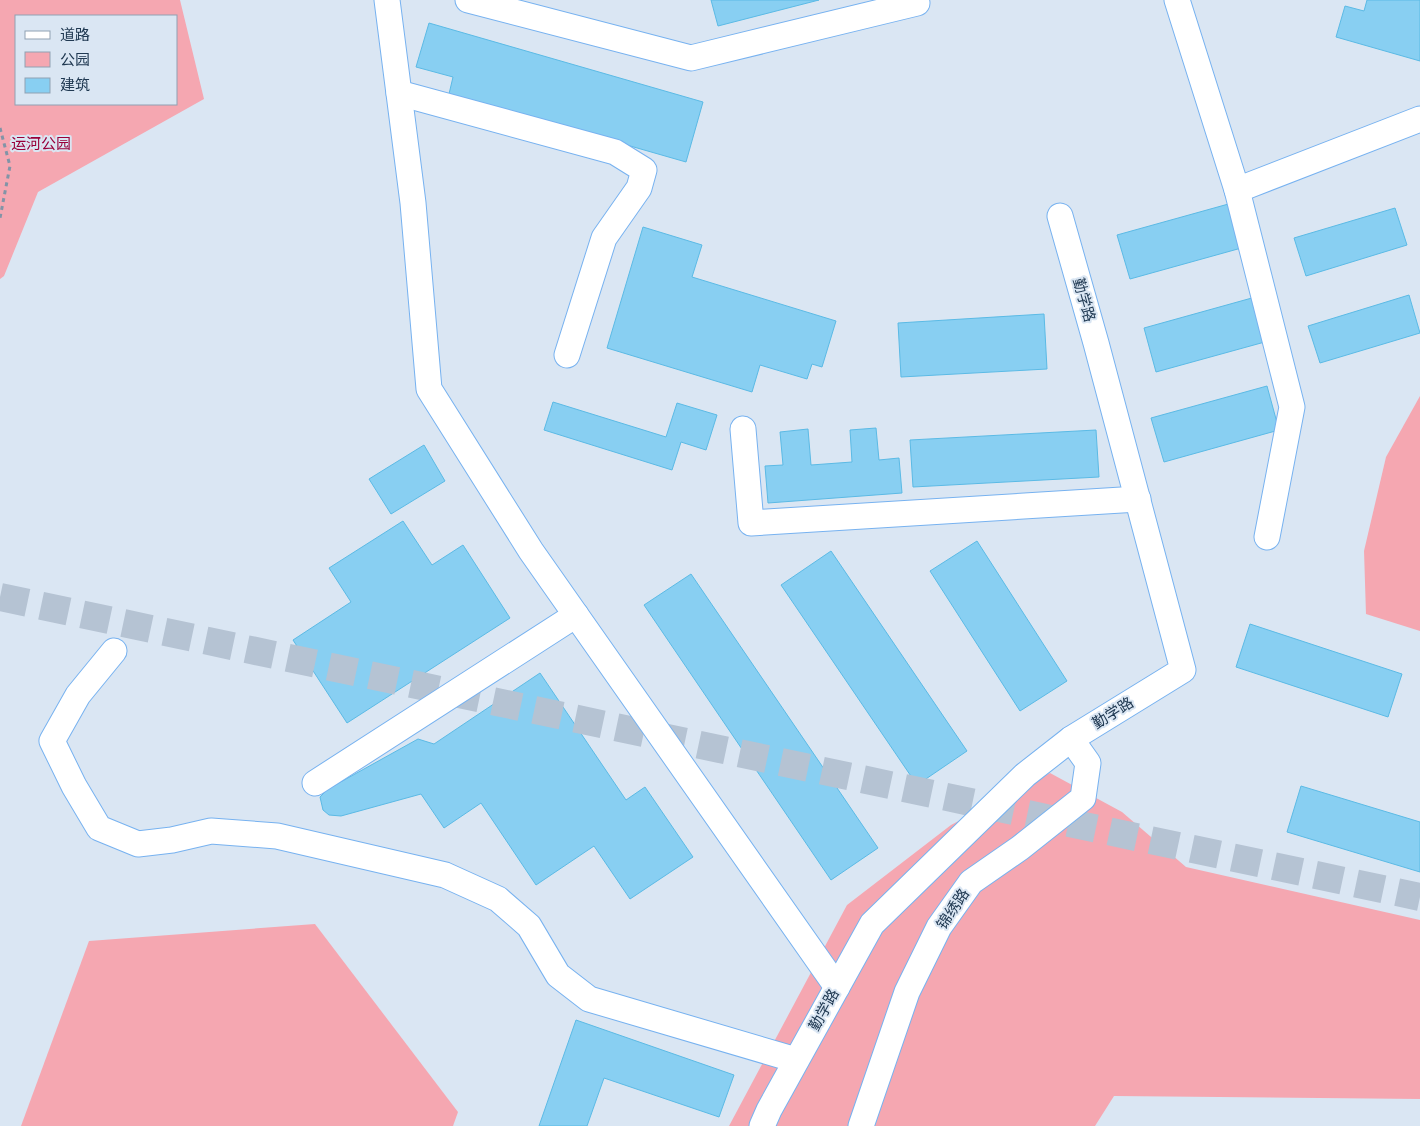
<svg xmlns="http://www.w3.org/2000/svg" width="1420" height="1126" font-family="'Sofia Sans Condensed','Noto Sans SC',sans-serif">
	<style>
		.green { fill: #f5a7b1; fill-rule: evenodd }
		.building { fill: #88cff2; stroke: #5bbae5 }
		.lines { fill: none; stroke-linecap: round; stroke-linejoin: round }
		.major-tunnel { stroke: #b5c3d3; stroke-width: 28; stroke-dasharray: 28 14; stroke-linecap: butt }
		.minor-casing { stroke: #77b2f0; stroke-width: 27 }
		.path { stroke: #8294a7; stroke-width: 3; stroke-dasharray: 4 4; stroke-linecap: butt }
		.minor { stroke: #fff; stroke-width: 25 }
		.labels { text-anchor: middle; stroke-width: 4; stroke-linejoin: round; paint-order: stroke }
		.park-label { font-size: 15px; fill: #98003a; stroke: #dae6f3 }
		.street-label { font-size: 15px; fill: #203952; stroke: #dae6f3 }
	</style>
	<rect width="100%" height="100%" fill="#dae6f3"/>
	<g class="green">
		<path d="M0,0h180l24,99 -166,93 -34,84 -4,3zM16,16h160v88h-160z"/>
		<polygon points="1420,396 1420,631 1366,614 1364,551 1386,457"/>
		<polygon points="1050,773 1122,812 1186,867 1420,920 1420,1099 1114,1096 1095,1126 729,1126 847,905 951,825"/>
		<polygon points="315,924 458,1112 453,1126 21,1126 89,941"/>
	</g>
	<g class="building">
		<polygon points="711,0 819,0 718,26"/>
		<polygon points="1367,0 1420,0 1420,61 1336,37 1345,6 1364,11"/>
		<polygon points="429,23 703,102 686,162 449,94 453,77 416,67"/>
		<polygon points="1232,203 1245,247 1130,279 1117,235"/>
		<polygon points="1395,208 1407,245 1306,276 1294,238"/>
		<polygon points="643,227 702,245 692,277 836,321 822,367 812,364 807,379 760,365 752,392 607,348"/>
		<polygon points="1409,295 1420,333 1320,363 1308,326"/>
		<polygon points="1259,296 1272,340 1156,372 1144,328"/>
		<polygon points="1044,314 1047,369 901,377 898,323"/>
		<polygon points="1267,386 1279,430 1164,462 1151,418"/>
		<polygon points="553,402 666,437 677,403 717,415 706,450 681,442 672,470 544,430"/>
		<polygon points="876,428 879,460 899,458 902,493 768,503 765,466 783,465 780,432 808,429 811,465 852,462 850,430"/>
		<polygon points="1096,430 1099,477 913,487 910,440"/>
		<polygon points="424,445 445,481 391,514 369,479"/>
		<polygon points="403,521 432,565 463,545 510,618 347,723 293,640 351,602 329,568"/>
		<polygon points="977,541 1067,681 1020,711 930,571"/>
		<polygon points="831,551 967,751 917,785 781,585"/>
		<polygon points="691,574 878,848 831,880 644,605"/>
		<polygon points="1250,624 1402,674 1388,717 1236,667"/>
		<polygon points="540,673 626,800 645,787 693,857 630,899 594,846 536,885 481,803 444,828 421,794 341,816 329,815 323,810 320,797 328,789 418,739 434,744"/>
		<polygon points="1301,786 1420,822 1420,872 1287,832"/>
		<polygon points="576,1020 734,1075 719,1117 604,1078 587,1126 539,1126"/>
	</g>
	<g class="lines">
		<polyline class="major-tunnel" points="0,597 1420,897"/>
		<g class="minor-casing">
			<g id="minor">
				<polyline points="387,0 413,203 429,389 531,551 837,987"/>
				<polyline points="468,0 691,58 917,3 916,0"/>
				<polyline points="1177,0 1237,190 1292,407 1267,537"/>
				<polyline points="399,93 615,152 644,170 639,188 604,238 567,355"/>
				<polyline points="1237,190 1420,119"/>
				<polyline points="743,429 751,523 1138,499"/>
				<polyline points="114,651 78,695 52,741 74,786 99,828 138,844 172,840 211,831 277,836 445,875 498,899 529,926 558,975 589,999 796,1060"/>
				<polyline points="315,783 576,615"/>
				<polyline points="762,1126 769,1110 872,924 1025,775 1071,739 1183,670 1096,343 1060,216"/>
				<polyline points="861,1126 907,992 939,927 971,882 1020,848 1083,798 1088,763 1071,739"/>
			</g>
		</g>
		<polyline class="path" points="0,128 10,166 0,218"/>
		<use href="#minor" class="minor"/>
	</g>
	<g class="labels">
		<g class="park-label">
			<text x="41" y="149">运河公园</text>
		</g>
		<g class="street-label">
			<text transform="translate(1084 300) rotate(74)" y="5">勤学路</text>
			<text transform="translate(1113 713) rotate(-32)" y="5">勤学路</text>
			<text transform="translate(953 909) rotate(-56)" y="5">锦绣路</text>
			<text transform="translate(824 1010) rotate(-61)" y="5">勤学路</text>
		</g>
	</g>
	<rect x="15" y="15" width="162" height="90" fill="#dae6f3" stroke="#90a1b3"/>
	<rect x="25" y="31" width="25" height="8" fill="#ffffff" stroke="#90a1b3"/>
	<text x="60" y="40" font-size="15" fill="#203952">道路</text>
	<rect x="25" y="52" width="25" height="15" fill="#f5a7b1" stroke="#90a1b3"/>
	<text x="60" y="65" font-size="15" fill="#203952">公园</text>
	<rect x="25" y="78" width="25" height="15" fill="#88cff2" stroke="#90a1b3"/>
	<text x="60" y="90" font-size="15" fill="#203952">建筑</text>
</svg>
